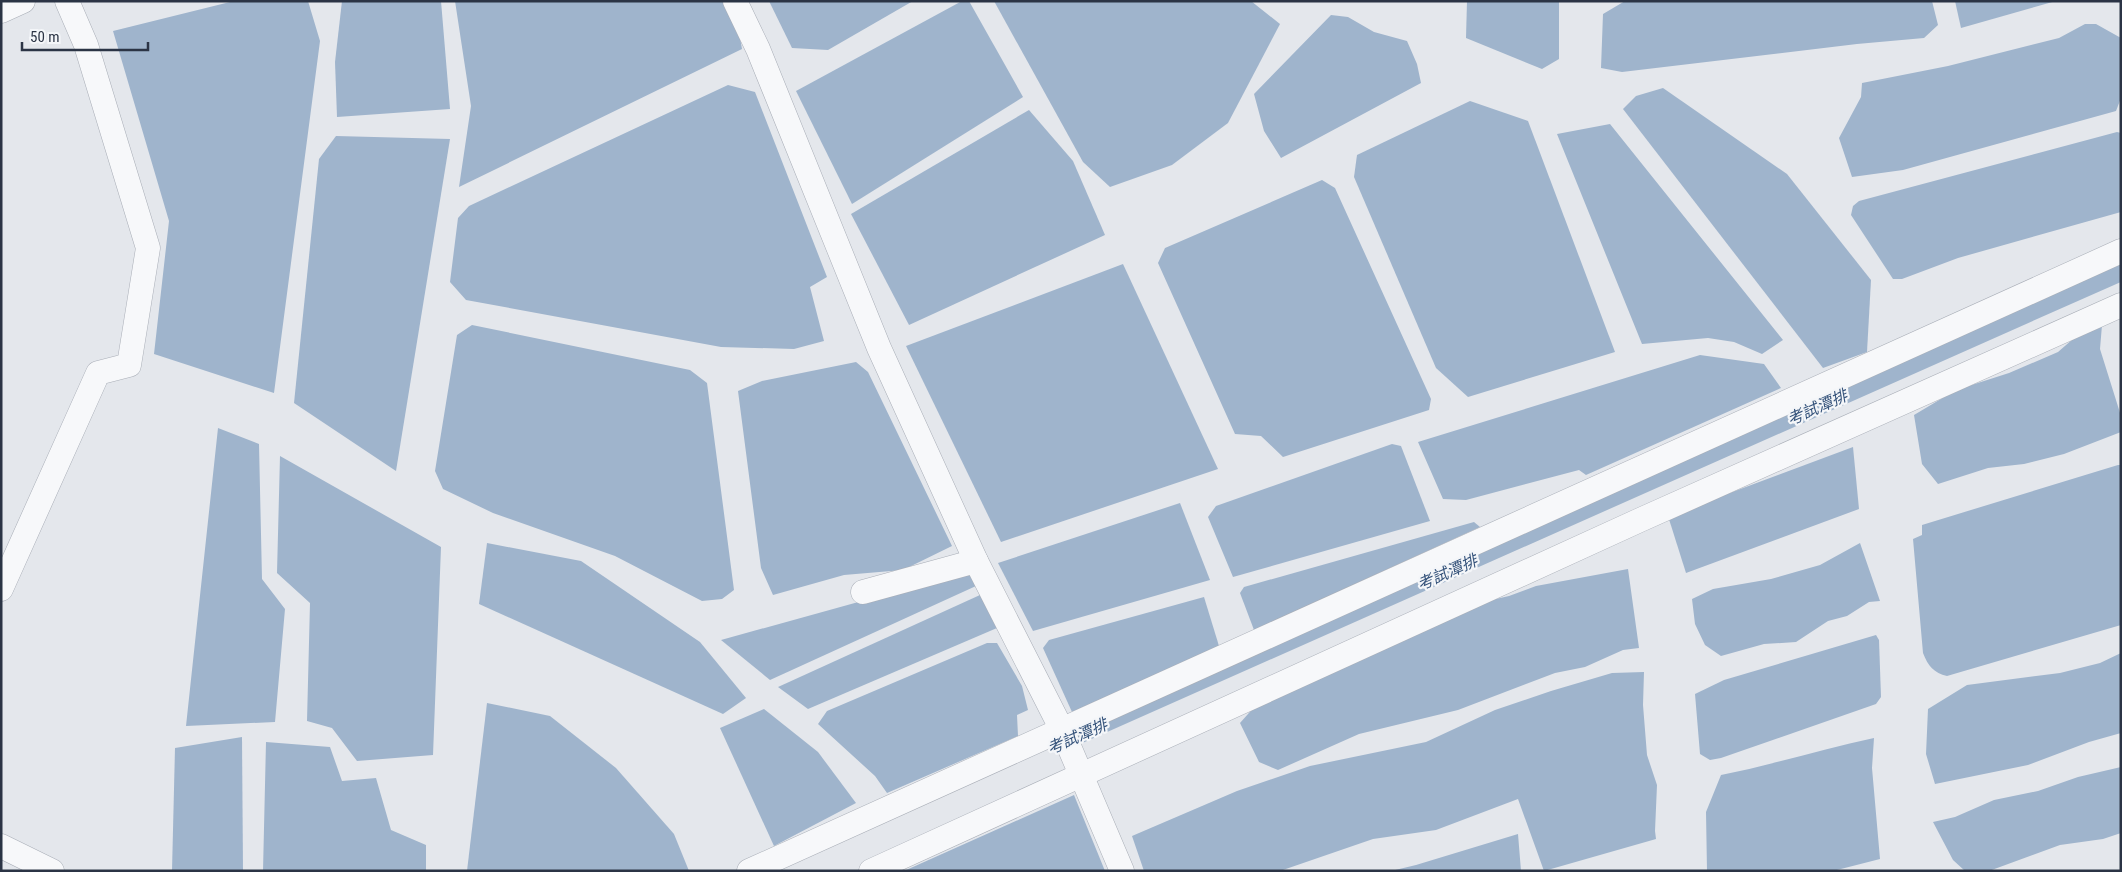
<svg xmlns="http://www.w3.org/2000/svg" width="2122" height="872" font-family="'Roboto Condensed','Noto Sans TC',sans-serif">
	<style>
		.water { fill: #9fb4cc }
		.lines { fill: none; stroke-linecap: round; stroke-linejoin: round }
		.canal { stroke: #9fb4cc; stroke-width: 18 }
		.minor-casing { stroke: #a9aeb7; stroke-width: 25 }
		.minor { stroke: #f7f8fa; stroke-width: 24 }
		.labels { text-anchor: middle; stroke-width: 4.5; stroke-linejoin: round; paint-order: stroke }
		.water-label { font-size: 16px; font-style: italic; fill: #34527a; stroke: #f4f6f9 }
	</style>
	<rect width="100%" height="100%" fill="#e4e7ec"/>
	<g class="water">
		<polygon points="234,1 308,1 320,41 274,393 154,354 169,221 113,31"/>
		<polygon points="342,1 441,1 450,109 337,117 335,62"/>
		<polygon points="455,1 726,1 738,26 742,49 459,187 471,106"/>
		<polygon points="769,1 913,1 828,50 792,48"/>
		<polygon points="962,1 969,1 1023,97 852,204 796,91"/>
		<polygon points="994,1 1251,1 1280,24 1228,123 1172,165 1110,187 1083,162"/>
		<polygon points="1467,1 1559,1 1559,59 1542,69 1466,38"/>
		<polygon points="1625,1 1932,1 1938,25 1924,38 1857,44 1622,72 1601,68 1603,14"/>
		<polygon points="1955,1 2056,1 1961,28"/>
		<polygon points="1331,15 1348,17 1374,32 1407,41 1417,64 1421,83 1281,158 1264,131 1254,94"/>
		<polygon points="2085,24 2096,24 2121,38 2121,98 2116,111 1903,170 1852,177 1839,138 1861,97 1862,83 1948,66 2059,38"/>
		<polygon points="728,85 755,92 827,277 810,287 824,341 794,349 721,347 466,300 450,282 458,218 469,206"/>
		<polygon points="1663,88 1787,174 1871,280 1867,352 1823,368 1623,109 1636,96"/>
		<polygon points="1470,101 1528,121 1615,352 1468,397 1436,368 1354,177 1357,155"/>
		<polygon points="1029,110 1073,161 1105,235 909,325 851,214"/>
		<polygon points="1610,124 1783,340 1762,354 1734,342 1708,338 1642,344 1557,134"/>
		<polygon points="2117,132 2121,133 2121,212 1958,258 1902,279 1893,279 1851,215 1853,206 1859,201"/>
		<polygon points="336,136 450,139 396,471 294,403 319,159"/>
		<polygon points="1322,180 1335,188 1431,399 1429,410 1283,457 1261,436 1235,434 1158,263 1165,248"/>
		<polygon points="1123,264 1218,469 1001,542 906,346"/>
		<polygon points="2103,313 2100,349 2121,416 2121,432 2064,454 2024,464 1988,468 1938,484 1922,464 1914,415 1956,390 2009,373 2058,352"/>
		<polygon points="472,325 690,370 707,383 734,590 722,599 702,601 615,556 493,513 443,489 435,471 457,335"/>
		<polygon points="1700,355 1764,364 1781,388 1586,475 1579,470 1466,500 1443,499 1418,442"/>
		<polygon points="856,362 868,372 952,546 903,570 844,575 773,595 761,568 738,391 762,381"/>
		<polygon points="218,428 259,444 262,579 285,609 275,722 186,726"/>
		<polygon points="1392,444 1401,446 1430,521 1233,577 1208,517 1216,506"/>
		<polygon points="1853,447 1859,509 1686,573 1668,516"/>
		<polygon points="280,456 441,547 433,755 357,761 332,728 307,721 310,603 277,573"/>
		<path d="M2118,465h3v160l-174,51c-13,-3 -19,-10 -24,-23l-10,-114 9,-4v-10z"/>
		<polygon points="1180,503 1210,580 1033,631 998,563"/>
		<polygon points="1474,522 1480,527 1254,630 1240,593 1244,587"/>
		<polygon points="487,543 581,561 700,642 746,698 723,714 479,604"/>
		<polygon points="1860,543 1880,601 1869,602 1847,616 1828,621 1796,642 1764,644 1721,656 1705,645 1695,624 1692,599 1713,589 1771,579 1820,565"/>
		<polygon points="1628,569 1639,648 1623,650 1585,667 1555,673 1458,710 1359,734 1278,770 1259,762 1240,723 1256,705 1474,604 1509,596 1536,586"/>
		<polygon points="970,571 976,586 770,680 721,640"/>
		<polygon points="980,595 997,628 808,709 778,687"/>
		<polygon points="1204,597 1219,646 1072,712 1043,648 1049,640"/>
		<polygon points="1876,635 1879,640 1881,697 1876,704 1721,758 1710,760 1700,754 1695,694 1724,680"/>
		<polygon points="987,643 997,643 1022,686 1028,710 1017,715 1018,736 887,793 875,776 818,724 827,711"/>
		<polygon points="2121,653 2121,733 2089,742 2028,765 1935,784 1926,754 1928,709 1967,685 2060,673 2100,663"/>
		<polygon points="1644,672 1643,705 1647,755 1657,785 1655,831 1656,839 1544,871 1518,799 1436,830 1373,839 1280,871 1144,871 1132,836 1237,791 1310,766 1426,742 1495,710 1551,691 1612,673"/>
		<polygon points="487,703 550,716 616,768 674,834 689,871 467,871"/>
		<polygon points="764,709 818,752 856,803 774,846 720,728"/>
		<polygon points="242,737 243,871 172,871 175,748"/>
		<path d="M1874,738l-2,30 8,91 -47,12h-126l-1,-59 15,-37c51,-10 101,-26 153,-37z"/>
		<polygon points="266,742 330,747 342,781 376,778 391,830 426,845 426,871 263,871"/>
		<polygon points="2121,767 2121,833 2103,839 2060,845 1989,871 1965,871 1953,860 1933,822 1955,817 1994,800 2038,791 2078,777"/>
		<polygon points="1074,795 1105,871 904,871"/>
		<polygon points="1518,834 1521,871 1391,871 1416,865"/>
	</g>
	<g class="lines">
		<polyline class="canal" points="1067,740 2121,272"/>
		<g class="minor-casing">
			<g id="minor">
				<polyline points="735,1 758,49 879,348 976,561 1062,730 1122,871"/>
				<polyline points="1,11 23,1"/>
				<polyline points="1,589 98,373 129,365 148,248 86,45 67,1"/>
				<polyline points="863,592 976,561"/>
				<polyline points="1,846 52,871"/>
				<polyline points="749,871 2121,251"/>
				<polyline points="871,871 1640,520 2121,305"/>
			</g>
		</g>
		<use href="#minor" class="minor"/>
	</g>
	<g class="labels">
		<g class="water-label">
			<text transform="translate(1817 407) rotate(-24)" y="6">考試潭排</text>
			<text transform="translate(1447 572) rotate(-24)" y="6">考試潭排</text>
			<text transform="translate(1077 736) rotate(-24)" y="6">考試潭排</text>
		</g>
	</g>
	<rect width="2122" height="872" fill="none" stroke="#2b3445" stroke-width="5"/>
	<path d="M22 42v8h126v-8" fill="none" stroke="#2b3445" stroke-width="2.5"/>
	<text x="30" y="42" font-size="15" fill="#2b3445" stroke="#f4f6f9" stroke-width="4" paint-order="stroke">50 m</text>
</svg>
